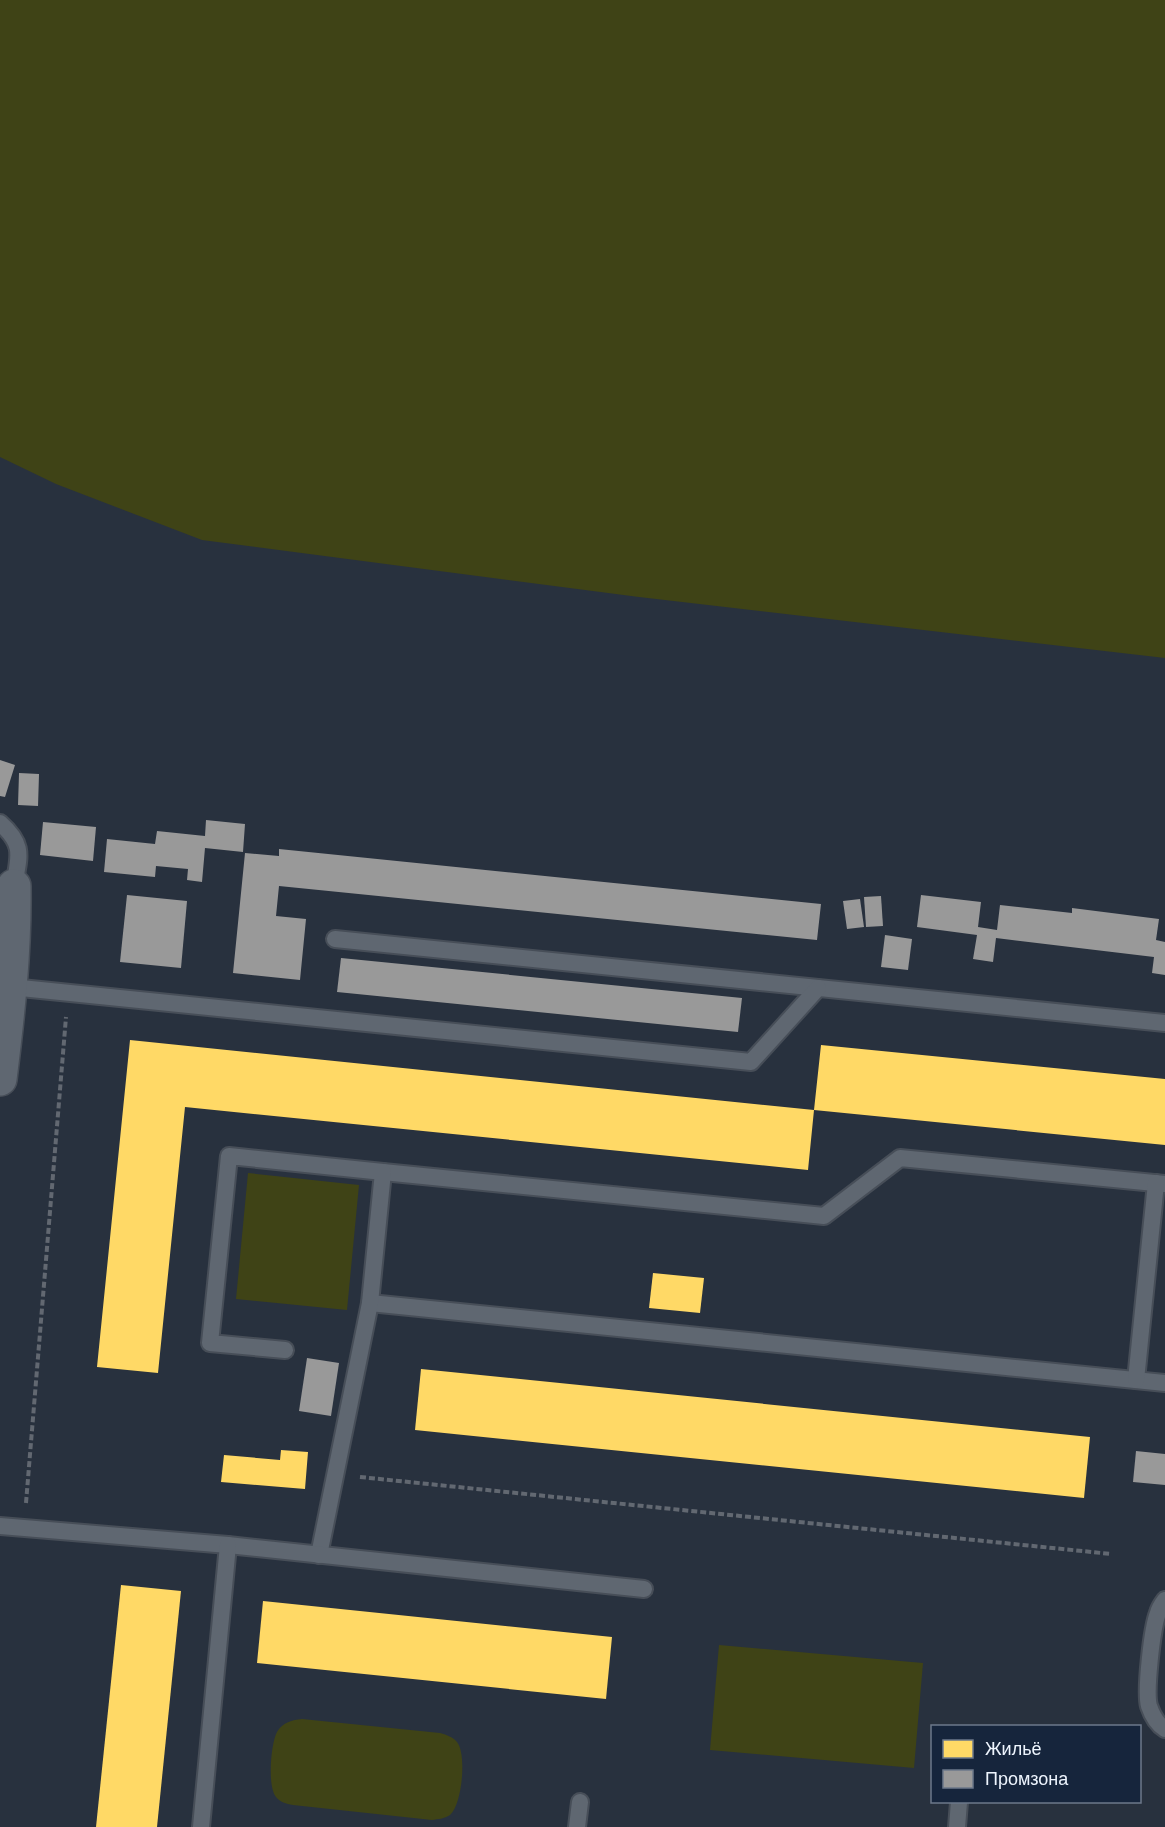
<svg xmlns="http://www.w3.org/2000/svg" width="1165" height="1827" font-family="Barlow,sans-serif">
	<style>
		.green { fill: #3f4316 }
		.homes { fill: #ffd966 }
		.industry { fill: #999 }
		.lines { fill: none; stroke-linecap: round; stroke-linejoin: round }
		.lane-casing { stroke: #474e58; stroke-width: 20 }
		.street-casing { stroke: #474e58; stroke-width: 36 }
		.path { stroke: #626871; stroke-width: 4; stroke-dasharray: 6 3; stroke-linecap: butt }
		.lane { stroke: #5f6771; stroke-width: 16 }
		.street { stroke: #5f6771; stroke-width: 33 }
	</style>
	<rect width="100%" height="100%" fill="#28313e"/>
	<g class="green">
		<polygon points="0,0 1165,0 1165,658 639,597 202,540 56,484 0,457"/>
		<polygon points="248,1173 359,1185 347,1310 236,1299"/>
		<polygon points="719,1645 923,1663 914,1768 710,1750"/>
		<path d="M302,1719l138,14c7,2 13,4 17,9 10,12 5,63 -7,73 -6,4 -12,4 -18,5l-139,-15c-7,-1 -13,-3 -17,-8 -9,-11 -5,-54 1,-65 6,-10 15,-12 25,-13z"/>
	</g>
	<g class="homes">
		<polygon points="130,1040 814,1110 821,1045 1165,1079 1165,1145 814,1110 808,1170 185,1107 158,1373 97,1367"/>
		<polygon points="653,1273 704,1278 700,1313 649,1308"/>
		<polygon points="421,1369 1090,1437 1084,1498 415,1430"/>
		<polygon points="281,1450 308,1452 305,1489 221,1482 224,1455 280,1460"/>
		<polygon points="121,1585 181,1591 157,1827 96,1827"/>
		<polygon points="263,1601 612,1637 606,1699 257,1663"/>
	</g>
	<g class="industry">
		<polygon points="0,760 15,765 5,797 0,796"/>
		<polygon points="19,773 39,774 38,806 18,805"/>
		<polygon points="206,820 245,824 243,852 205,848 202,882 187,880 188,869 156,866 155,877 104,872 107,839 155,844 157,831 205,836"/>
		<polygon points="43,822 96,827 93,861 40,855"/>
		<polygon points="279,849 821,904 817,940 279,886 276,916 306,919 300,980 233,973 245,853 279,856"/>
		<polygon points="127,895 187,901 181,968 120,962"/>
		<polygon points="921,895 981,902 978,927 997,930 1000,905 1072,913 1072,908 1159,919 1156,940 1165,942 1165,975 1152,973 1154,957 996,938 993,962 973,959 977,935 917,927"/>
		<polygon points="881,896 883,926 866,927 864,897"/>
		<polygon points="860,899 864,927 847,929 843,901"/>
		<polygon points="885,935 912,939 908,970 881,967"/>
		<polygon points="341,958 742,998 738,1032 337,992"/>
		<polygon points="307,1358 339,1363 331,1416 299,1411"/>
		<polygon points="1136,1451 1165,1454 1165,1485 1133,1482"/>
	</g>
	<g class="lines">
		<g class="lane-casing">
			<g id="lane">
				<path d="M0,823c25,22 19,33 14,63"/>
				<polyline points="335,939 1165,1023"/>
				<polyline points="11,987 751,1062 818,988"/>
				<polyline points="383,1172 824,1216 900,1158 1165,1184"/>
				<polyline points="370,1303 1165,1383"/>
				<polyline points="285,1350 210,1343 229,1156 383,1172 370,1303 319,1555"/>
				<polyline points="1136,1380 1156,1183"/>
				<polyline points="0,1526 228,1545 644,1589"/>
				<path d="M1165,1600c-3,4 -6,8 -7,13 -6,15 -13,79 -9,93 3,9 8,18 16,23"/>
				<polyline points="201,1827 228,1545"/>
				<polyline points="577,1827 580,1802"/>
				<polyline points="957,1827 959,1802"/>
			</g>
		</g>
		<g class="street-casing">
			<path id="street" d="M0,1079c8,-64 15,-128 14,-193"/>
		</g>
		<g class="path">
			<polyline points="360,1477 1111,1554"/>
			<polyline points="26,1503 66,1017"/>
		</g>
		<use href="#lane" class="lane"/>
		<use href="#street" class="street"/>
	</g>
	<rect x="931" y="1725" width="210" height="78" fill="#16253c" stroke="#6c788a" stroke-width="1.5"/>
	<rect x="943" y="1740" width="30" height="18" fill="#ffd966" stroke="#6c788a" stroke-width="1.5"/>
	<text x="985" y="1755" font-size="18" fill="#eef5fe">Жильё</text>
	<rect x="943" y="1770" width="30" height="18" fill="#999999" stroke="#6c788a" stroke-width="1.5"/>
	<text x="985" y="1785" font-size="18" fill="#eef5fe">Промзона</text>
</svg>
